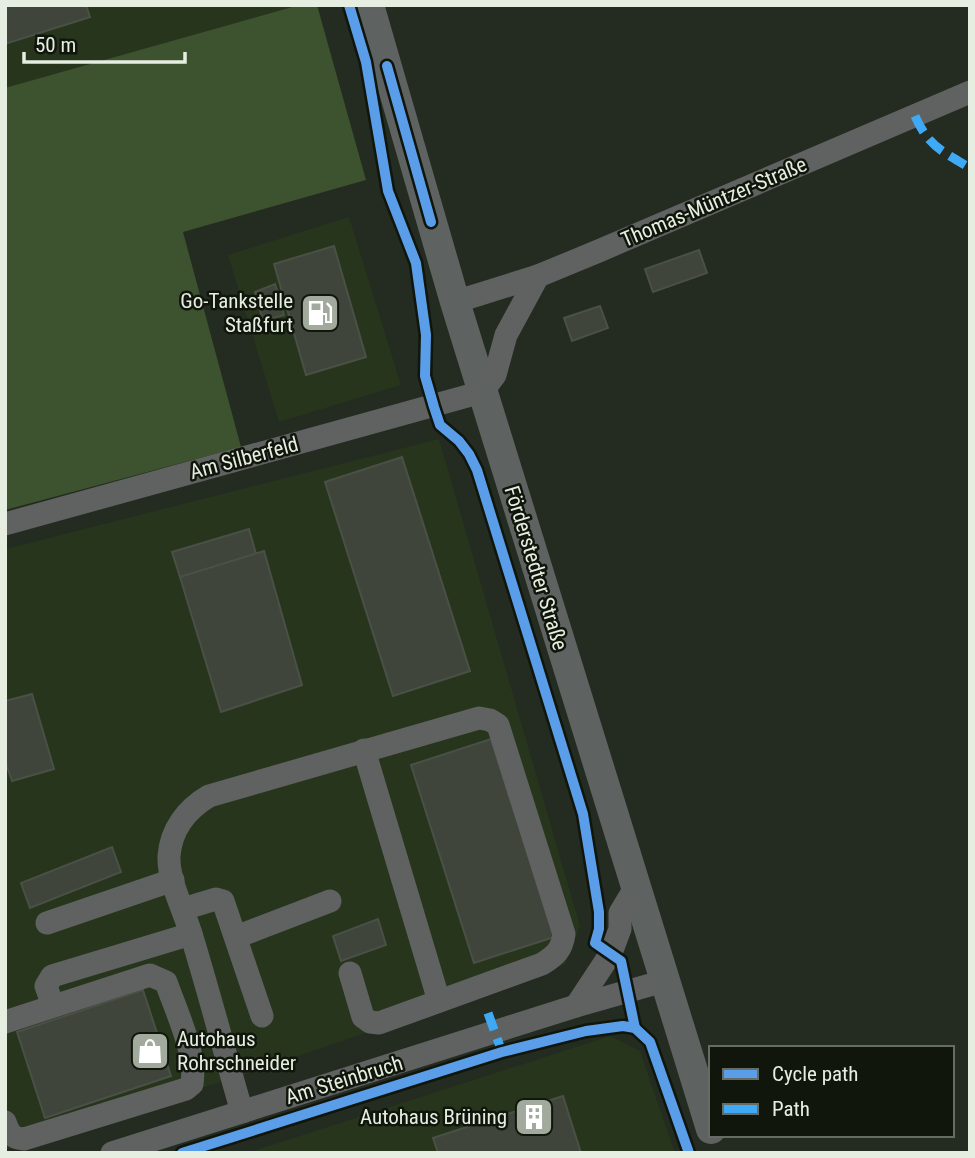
<svg xmlns="http://www.w3.org/2000/svg" width="975" height="1158" font-family="'Roboto Condensed',sans-serif">
	<style>
		.built { fill: #27351d }
		.green { fill: #3d522e }
		.building { fill: #3f453b; stroke: #4a5046; stroke-width: 2 }
		.lines { fill: none; stroke-linecap: round; stroke-linejoin: round }
		.minor { stroke: #5f6261; stroke-width: 23 }
		.major { stroke: #5e6260; stroke-width: 30 }
		.quiet { stroke: #3fa9f5; stroke-width: 9; stroke-dasharray: 18 9; stroke-linecap: butt }
		.cycleway-casing { stroke: #10160c; stroke-width: 15 }
		.cycleway { stroke: #5a9eea; stroke-width: 10 }
		.labels { text-anchor: middle; stroke-width: 5; stroke-linejoin: round; paint-order: stroke }
		.street-label { font-size: 21px; fill: #e6eee1; stroke: #10160c }
		.poi-label { font-size: 21px; fill: #e6eee1; stroke: #10160c; text-anchor: end }
	</style>
	<rect width="100%" height="100%" fill="#242b20"/>
	<g class="built">
		<polygon points="5,5 299,5 5,89"/>
		<polygon points="349,217 401,385 279,422 228,255"/>
		<polygon points="439,439 580,926 565,964 249,1073 5,1150 5,549"/>
		<polygon points="610,1036 640,1051 675,1153 247,1153"/>
	</g>
	<polygon class="green" points="299,5 317,5 366,180 183,232 241,447 5,510 5,88"/>
	<g class="building">
		<polygon points="5,5 86,5 90,17 5,44"/>
		<polygon points="334,246 366,357 306,375 274,264"/>
		<polygon points="699,250 707,273 653,292 645,269"/>
		<polygon points="275,284 284,315 263,321 255,292"/>
		<polygon points="600,306 608,328 572,341 564,318"/>
		<polygon points="402,457 470,671 393,696 325,482"/>
		<polygon points="249,529 256,554 180,577 172,552"/>
		<polygon points="264,551 302,685 221,712 180,577"/>
		<polygon points="32,694 54,769 12,781 5,761 5,701"/>
		<polygon points="491,739 554,937 474,963 411,765"/>
		<polygon points="112,847 121,872 30,908 21,883"/>
		<polygon points="378,919 386,945 341,961 333,936"/>
		<polygon points="143,990 171,1076 45,1118 17,1032"/>
		<polygon points="563,1096 581,1153 438,1153 433,1138"/>
	</g>
	<g class="lines">
		<g class="minor">
			<polyline points="455,302 538,276 601,250 970,92"/>
			<polyline points="5,524 482,392 495,375 506,335 538,276"/>
			<polyline points="364,750 439,1001"/>
			<polyline points="183,909 216,899 223,901 262,1016"/>
			<polyline points="47,923 173,880"/>
			<polyline points="236,937 330,901"/>
			<polyline points="53,1006 46,986 52,976 191,934"/>
			<polyline points="576,1006 611,953 620,929 620,913 635,888"/>
			<path d="M5,1022l145,-47 16,7c10,29 31,72 26,102l-6,5 -162,50c-13,-1 -15,-6 -19,-17"/>
			<path d="M242,1112c-17,-58 -32,-116 -50,-175 -7,-25 -24,-55 -23,-81 2,-27 18,-47 40,-60l270,-78 11,2 8,5 66,209c-2,16 -9,22 -22,30l-163,59 -9,-1 -7,-5 -13,-44"/>
			<polyline points="112,1153 576,1006 664,981"/>
		</g>
		<polyline class="major" points="369,5 455,302 711,1129"/>
		<g class="quiet">
			<path d="M915,116c14,31 27,35 55,52"/>
			<polyline points="488,1013 502,1052"/>
		</g>
		<g class="cycleway-casing">
			<g id="cycleway">
				<polyline points="349,5 366,62 388,191 416,263 426,335 425,376 434,407 440,425 459,441 469,454 477,470 583,814 599,912 599,929 595,943 621,961 635,1028"/>
				<polyline points="387,66 431,222"/>
				<polyline points="182,1153 502,1052 586,1031 623,1026 635,1028 650,1042 689,1153"/>
			</g>
		</g>
		<use href="#cycleway" class="cycleway"/>
	</g>
	<defs>
		<g id="fuel-square" transform="scale(2.0125)"><rect x="-9" y="-9" width="18" height="18" rx="4" fill="#a2aa9d" stroke="#10160c"/><path d="M-5.5-6h7V0h2V4h1.3V-2.5L3-4.5l.8-.8L6-3V5H2.5V1h-1V6h-7ZM-4.2-4.7v3.2H.2V-4.7Z" fill="#fff"/></g>
		<g id="shop-square" transform="scale(2.0125)"><rect x="-9" y="-9" width="18" height="18" rx="4" fill="#a2aa9d" stroke="#10160c"/><path d="M-5-2.5h2.3a2.7 3.5 0 0 1 5.4 0H5L5.5 6h-11ZM-1.5-2.5h3a1.5 2.3 0 0 0-3 0Z" fill="#fff"/></g>
		<g id="building-square" transform="scale(2.0125)"><rect x="-9" y="-9" width="18" height="18" rx="4" fill="#a2aa9d" stroke="#10160c"/><path d="M-4-6H4V6H1V3H-1V6H-4ZM-2.5-4.3h1.7v1.8h-1.7ZM.8-4.3h1.7v1.8H.8ZM-2.5-1h1.7V.8h-1.7ZM.8-1h1.7V.8H.8Z" fill="#fff"/></g>
	</defs>
	<g fill-rule="evenodd">
		<use href="#fuel-square" x="320" y="313"/>
		<use href="#shop-square" x="150" y="1051"/>
		<use href="#building-square" x="534" y="1117"/>
	</g>
	<g class="labels">
		<g class="street-label">
			<text transform="translate(714 202) rotate(-23)" y="7">Thomas-Müntzer-Straße</text>
			<text transform="translate(244 458) rotate(-15)" y="7">Am Silberfeld</text>
			<text transform="translate(536 568) rotate(73)" y="7">Förderstedter Straße</text>
			<text transform="translate(344 1080) rotate(-17)" y="7">Am Steinbruch</text>
		</g>
		<g class="poi-label">
			<text x="293" y="308">Go-Tankstelle<tspan x="293" dy="24">Staßfurt</tspan></text>
			<text x="177" y="1046" text-anchor="start">Autohaus<tspan x="177" dy="24">Rohrschneider</tspan></text>
			<text x="507" y="1124">Autohaus Brüning</text>
		</g>
	</g>
	<rect width="975" height="1158" fill="none" stroke="#e6eee1" stroke-width="14"/>
	<rect x="709" y="1046" width="245" height="91" fill="#10160c" stroke="#666c61" stroke-width="2"/>
	<rect x="723" y="1069" width="35" height="10" fill="#5a9eea" stroke="#666c61" stroke-width="2"/>
	<text x="772" y="1081" font-size="21" fill="#e6eee1">Cycle path</text>
	<rect x="723" y="1104" width="35" height="10" fill="#3fa9f5" stroke="#666c61" stroke-width="2"/>
	<text x="772" y="1116" font-size="21" fill="#e6eee1">Path</text>
	<path d="M24 52v10h161v-10" fill="none" stroke="#e6eee1" stroke-width="3.5"/>
	<text x="35" y="52" font-size="21" fill="#e6eee1" stroke="#10160c" stroke-width="5" paint-order="stroke">50 m</text>
</svg>
